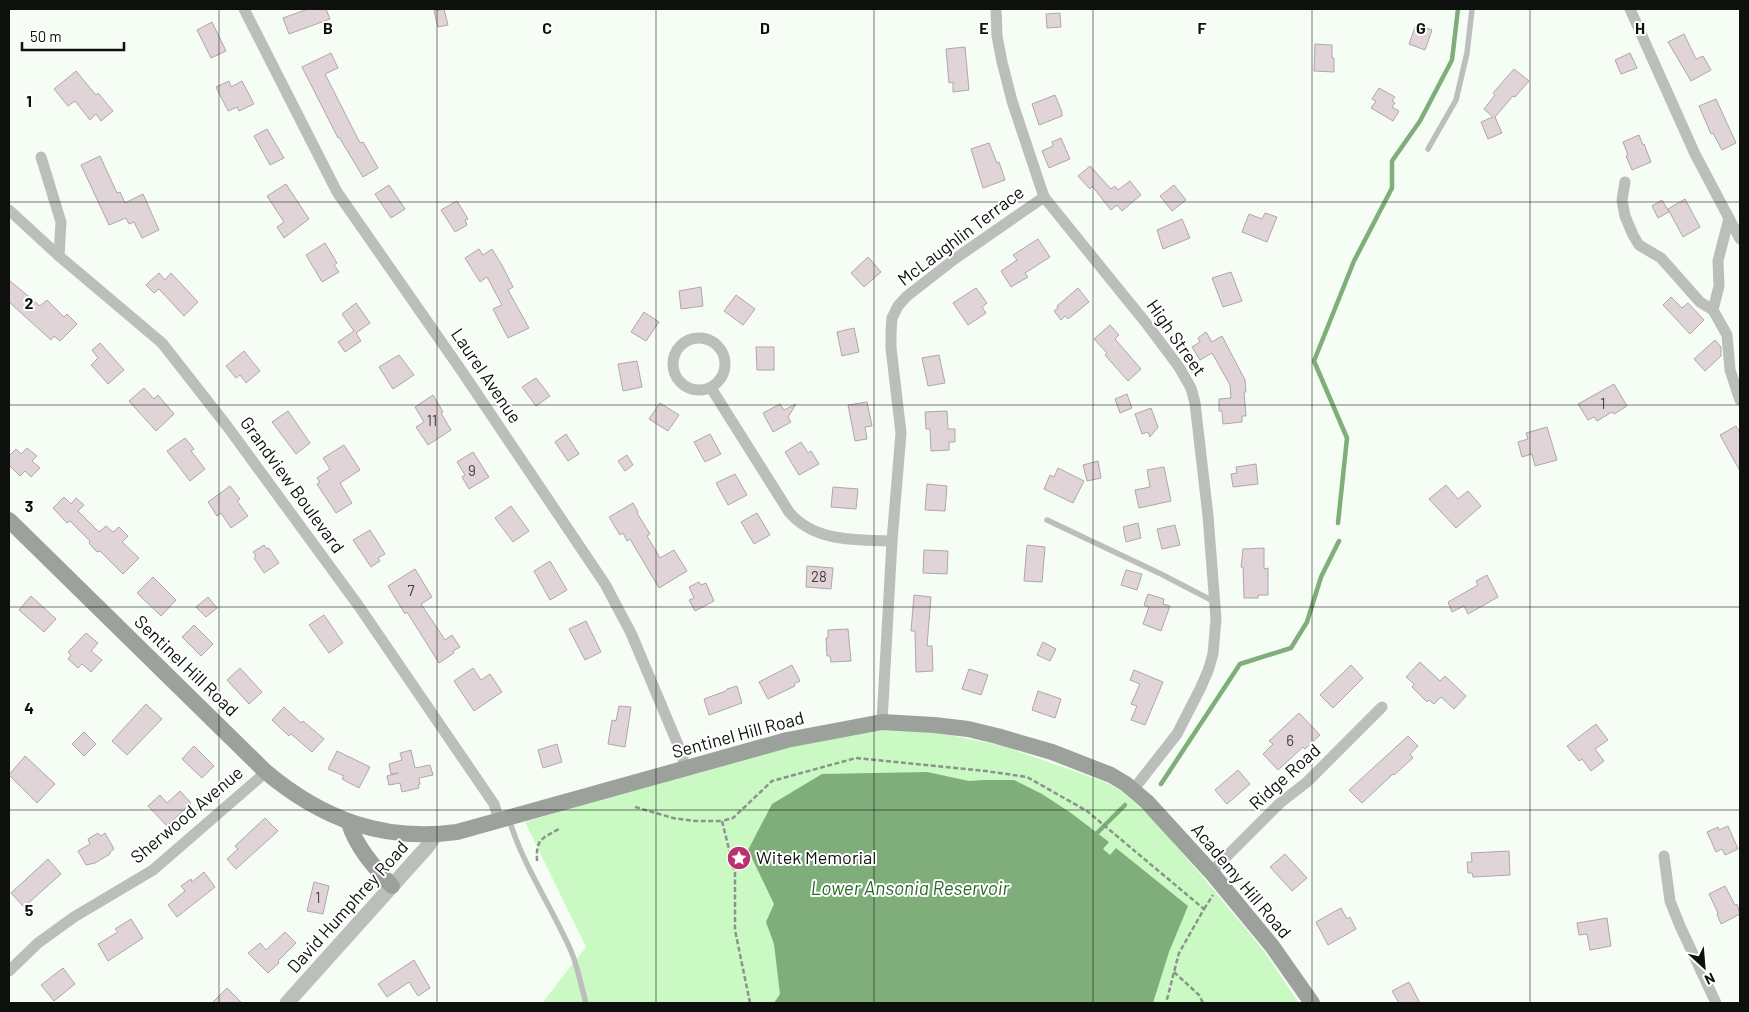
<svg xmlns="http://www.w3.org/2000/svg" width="1749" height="1012" font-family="Barlow,sans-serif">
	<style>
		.green { fill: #caf9c4 }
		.water { fill: #7fae7b }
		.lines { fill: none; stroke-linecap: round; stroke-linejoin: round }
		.stream { stroke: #7fae7b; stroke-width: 4.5 }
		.building { fill: #e1d4d8; stroke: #b1a6a9 }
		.path { stroke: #8c928c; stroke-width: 2.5; stroke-dasharray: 5 2.5; stroke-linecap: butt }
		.service { stroke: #bbbebb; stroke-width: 5.5 }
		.minor { stroke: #bbbebb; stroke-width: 11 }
		.tertiary { stroke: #bbbebb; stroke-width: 15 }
		.secondary { stroke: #9ca19c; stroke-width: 16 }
		.grid { fill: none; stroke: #0d100d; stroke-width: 1; stroke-opacity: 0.55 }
		.labels { text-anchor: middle; stroke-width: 4; stroke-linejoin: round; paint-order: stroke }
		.number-label { font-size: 15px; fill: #424140 }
		.street-label { font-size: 18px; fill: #0d100d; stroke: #fff }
		.poi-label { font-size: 18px; fill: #0d100d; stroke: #fff; text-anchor: start }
		.water-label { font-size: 19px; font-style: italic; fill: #286724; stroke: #fff }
		.grid-label { font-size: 16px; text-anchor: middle; font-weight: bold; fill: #0d100d; stroke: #fff; stroke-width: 4; stroke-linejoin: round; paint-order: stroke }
	</style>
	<rect width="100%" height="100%" fill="#f5fdf4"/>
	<polygon class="green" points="885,729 940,733 1003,746 1105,782 1121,791 1151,817 1207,882 1264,951 1299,1003 542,1003 586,947 525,822 800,741"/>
	<polygon class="water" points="927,772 969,781 985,780 1014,780 1042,794 1071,813 1109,842 1103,849 1110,855 1116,848 1188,906 1169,952 1153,1003 774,1003 780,994 774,944 766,922 774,904 748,850 772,804 822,774"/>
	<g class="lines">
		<g class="stream">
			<polyline points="1338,523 1347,438 1314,361 1354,261 1392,188 1392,161 1420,121 1452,60 1458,9"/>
			<polyline points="1161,784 1240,664 1291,648 1307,622 1321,577 1339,541"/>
			<polyline points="1094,836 1125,805"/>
		</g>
	</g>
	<g class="building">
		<polygon points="308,9 326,9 330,19 289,34 283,18"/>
		<polygon points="444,9 448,25 438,27 434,11"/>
		<polygon points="1060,13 1061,27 1047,28 1046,14"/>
		<polygon points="212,22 226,51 211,58 197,30"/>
		<polygon points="1416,24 1432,30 1425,50 1409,44"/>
		<polygon points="1684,34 1696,59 1703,56 1711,70 1691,81 1668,42"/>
		<polygon points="1315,44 1332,45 1332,58 1334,58 1334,72 1314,71"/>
		<polygon points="965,47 969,90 953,92 953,82 949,83 946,49"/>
		<polygon points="331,53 338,68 325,74 360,143 363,142 378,168 363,177 339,137 338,138 302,67"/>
		<polygon points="1630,53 1637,68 1621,74 1615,60"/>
		<polygon points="1514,69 1529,81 1515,97 1513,96 1495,117 1502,133 1488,139 1481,122 1493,117 1484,109 1495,95 1493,93"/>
		<polygon points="76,71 96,95 98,93 113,111 101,121 96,114 90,120 75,101 68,106 54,89"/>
		<polygon points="229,81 231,87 242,81 254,104 239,111 237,107 228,111 216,87"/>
		<polygon points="1379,88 1395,97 1392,101 1395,103 1392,107 1399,111 1393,121 1371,108 1376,101 1372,99"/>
		<polygon points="1055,95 1062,112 1062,116 1039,125 1032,104"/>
		<polygon points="1716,99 1736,143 1722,150 1713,133 1711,134 1699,106"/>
		<polygon points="267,129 284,158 270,165 254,136"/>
		<polygon points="1639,135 1643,145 1644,144 1651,162 1632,170 1626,156 1628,155 1623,142"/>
		<polygon points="1061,138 1070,159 1049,168 1042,151 1053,146 1052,142"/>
		<polygon points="989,143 997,163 999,162 1005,180 983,188 971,149"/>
		<polygon points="100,156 117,193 120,192 125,203 143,194 159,230 142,238 134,222 129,224 126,218 109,225 81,165"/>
		<polygon points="1090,166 1111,189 1115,186 1118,190 1130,181 1141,195 1122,211 1117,205 1111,210 1092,186 1090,189 1078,176"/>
		<polygon points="286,184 309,219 284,238 277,227 284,222 267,196"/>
		<polygon points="389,185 405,209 391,218 375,194"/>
		<polygon points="1174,185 1186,200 1172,211 1160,196"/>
		<polygon points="1685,199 1700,227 1683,237 1668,209"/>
		<polygon points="1662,200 1669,212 1658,218 1652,206"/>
		<polygon points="457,201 468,219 465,220 467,225 455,232 441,210"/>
		<polygon points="1265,213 1277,217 1267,242 1242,232 1249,214 1262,219"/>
		<polygon points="1182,219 1190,238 1163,249 1157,230"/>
		<polygon points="1038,239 1050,257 1025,273 1028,277 1011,287 1001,271 1017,260 1013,255"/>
		<polygon points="325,243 337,263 334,265 339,272 322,282 306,255"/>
		<polygon points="479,249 483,255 492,249 503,267 513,287 508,290 529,328 508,338 493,309 502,305 487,277 480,282 465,258"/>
		<polygon points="868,257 881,272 864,287 851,273"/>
		<polygon points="1231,272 1242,301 1223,307 1212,278"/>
		<polygon points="159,273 165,280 171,273 198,302 184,316 159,289 154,293 146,285"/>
		<polygon points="9,280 40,306 47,300 64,317 67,314 77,324 60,341 54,336 51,340 9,302"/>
		<polygon points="701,287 703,306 681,309 679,291"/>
		<polygon points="976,288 987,303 982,307 986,313 968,325 953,303"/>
		<polygon points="1078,288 1089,302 1068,319 1065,316 1061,320 1054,311 1058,308 1057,306"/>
		<polygon points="736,295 755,309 743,325 724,311"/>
		<polygon points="1671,297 1682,308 1688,303 1704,320 1690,334 1663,305"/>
		<polygon points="356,303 370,323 356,333 361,341 345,352 338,342 354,331 342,314"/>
		<polygon points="644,312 659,322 646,341 631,332"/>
		<polygon points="1110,325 1119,335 1115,339 1141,369 1128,381 1105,355 1107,353 1094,339"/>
		<polygon points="854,328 859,352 842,356 837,332"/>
		<polygon points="1206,332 1212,342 1222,336 1245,380 1246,392 1244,392 1246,416 1242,416 1242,422 1223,424 1222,411 1219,411 1219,399 1231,398 1230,385 1212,353 1200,360 1192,347 1200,342 1198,338"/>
		<polygon points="1715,340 1721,347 1721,356 1705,371 1694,359"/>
		<polygon points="100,343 124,370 108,384 91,365 98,358 92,350"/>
		<polygon points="756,347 774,347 774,370 757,370"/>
		<polygon points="244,351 260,371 246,383 240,375 236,378 226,366"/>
		<polygon points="399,355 414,375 393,389 379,367"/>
		<polygon points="939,355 945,383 928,386 922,358"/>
		<polygon points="637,361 642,387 623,391 618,364"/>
		<polygon points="536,378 550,396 536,406 522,387"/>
		<polygon points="1614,384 1627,406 1614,414 1612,412 1597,421 1594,417 1588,420 1578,404"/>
		<polygon points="144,388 154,399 158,395 174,414 156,431 129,401"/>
		<polygon points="1127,394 1132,408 1120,413 1115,399"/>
		<polygon points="433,395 443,412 441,413 451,430 428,445 416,427 424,422 415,407"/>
		<polygon points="867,402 872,426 865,427 867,439 855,441 848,405"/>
		<polygon points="660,403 679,415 668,431 649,419"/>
		<polygon points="780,404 784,410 796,404 788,417 791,422 773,432 763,413"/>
		<polygon points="1151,408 1158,427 1150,437 1148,432 1142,434 1135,414"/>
		<polygon points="288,411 310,443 296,454 272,422"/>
		<polygon points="947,411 948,429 955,429 955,442 949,442 949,450 931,451 930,429 926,429 925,412"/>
		<polygon points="1736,426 1740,433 1740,471 1720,435"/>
		<polygon points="1547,427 1557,460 1535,466 1532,454 1522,457 1518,442 1528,439 1526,433"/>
		<polygon points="566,434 579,454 568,461 555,442"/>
		<polygon points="710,434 721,454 705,462 694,442"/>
		<polygon points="185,438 194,449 191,451 205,469 190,481 167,451"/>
		<polygon points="801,442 808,453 811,451 819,464 799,475 785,452"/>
		<polygon points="344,445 360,470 340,483 352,503 336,513 317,484 320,482 317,478 330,469 323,458"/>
		<polygon points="27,448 37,456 32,461 40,468 31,477 25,471 20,476 9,465 9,456 16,449 21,454"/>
		<polygon points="473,452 489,477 469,489 462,477 465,475 457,462"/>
		<polygon points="627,455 633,465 625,471 618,461"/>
		<polygon points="1098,461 1101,478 1087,481 1083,465"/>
		<polygon points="1256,464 1258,484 1233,487 1231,474 1237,473 1236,467"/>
		<polygon points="1164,467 1171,501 1139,508 1135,490 1150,487 1147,470"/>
		<polygon points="1058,468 1084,481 1073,503 1044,489 1050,475 1054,477"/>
		<polygon points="735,474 747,495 728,505 716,483"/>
		<polygon points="927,484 947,486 945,511 925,510"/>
		<polygon points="1446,485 1458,499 1468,491 1481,506 1456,528 1429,499"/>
		<polygon points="230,486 240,499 237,501 248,516 231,528 221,513 217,516 208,502"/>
		<polygon points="833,487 858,489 856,509 831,507"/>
		<polygon points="64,497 71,504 76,498 84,505 78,511 99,532 106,526 113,532 119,527 128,536 122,542 139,558 123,574 100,551 97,552 89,543 90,541 70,521 67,523 53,508"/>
		<polygon points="633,503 638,512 637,513 650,534 647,536 660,558 674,550 687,571 659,588 630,539 627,541 623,533 620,535 609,517"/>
		<polygon points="511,506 529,531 513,542 495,518"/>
		<polygon points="757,513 770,535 754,544 741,522"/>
		<polygon points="1138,523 1141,538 1126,542 1123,527"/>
		<polygon points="1175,525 1180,545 1162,549 1157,529"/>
		<polygon points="370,530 385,554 378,558 380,561 371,567 353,540"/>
		<polygon points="264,545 267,549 269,548 279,563 264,573 254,558 256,556 253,552"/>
		<polygon points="1027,545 1045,547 1042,582 1024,581"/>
		<polygon points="1264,548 1264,569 1268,568 1268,595 1258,595 1258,598 1244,598 1243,567 1241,567 1243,549"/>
		<polygon points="924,550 948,551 947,574 923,573"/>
		<polygon points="550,561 567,590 550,600 534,571"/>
		<polygon points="807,566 833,568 831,589 806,587"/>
		<polygon points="415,569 432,597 421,604 445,640 452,635 460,647 453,651 454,653 439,663 407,612 405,614 388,586"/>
		<polygon points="1126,570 1142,574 1137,590 1121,585"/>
		<polygon points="1487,575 1498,597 1468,614 1464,606 1452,612 1448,602 1478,585 1476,581"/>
		<polygon points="153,577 176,600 161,616 137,593"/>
		<polygon points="699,582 701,585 706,583 714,601 695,611 689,600 694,598 689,587"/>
		<polygon points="1148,594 1164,599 1163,604 1170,606 1161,631 1143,624 1149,607 1144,605"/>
		<polygon points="914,595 931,597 927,646 932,646 933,671 916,672 915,631 911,631"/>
		<polygon points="31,596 56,619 44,632 19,610"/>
		<polygon points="208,597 217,608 206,617 196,607"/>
		<polygon points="324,615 343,643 329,653 309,625"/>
		<polygon points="586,621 601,652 585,660 569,629"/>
		<polygon points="194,625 213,644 201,656 182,637"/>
		<polygon points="848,629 851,661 831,662 830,656 827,656 826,638 828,638 828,630"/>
		<polygon points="86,633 98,643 91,651 102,660 91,672 82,664 78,668 68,659 71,655 68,652"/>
		<polygon points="1043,642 1056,649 1050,661 1037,655"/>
		<polygon points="1420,662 1440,681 1445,676 1466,696 1454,709 1441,697 1434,704 1429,700 1427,702 1412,687 1414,684 1406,677"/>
		<polygon points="792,665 800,681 794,684 795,686 768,699 759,682"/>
		<polygon points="1351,665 1363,678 1333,708 1320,695"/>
		<polygon points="240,668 262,692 249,704 227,680"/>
		<polygon points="473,668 481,680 490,674 502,692 474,711 454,681"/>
		<polygon points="969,669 988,675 981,695 962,689"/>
		<polygon points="1134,670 1163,682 1145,725 1131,720 1137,706 1131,704 1140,684 1130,680"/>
		<polygon points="737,686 742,703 709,715 704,699 726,691 727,689"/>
		<polygon points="1038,691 1061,699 1055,718 1032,710"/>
		<polygon points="146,704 162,719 127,755 112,741"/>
		<polygon points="619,706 631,707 625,747 608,744 612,720 616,721"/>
		<polygon points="284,707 301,723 303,721 324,739 312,752 291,734 289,736 272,720"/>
		<polygon points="1299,713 1320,735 1305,749 1303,747 1278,770 1263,754 1273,744 1269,741"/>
		<polygon points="1596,724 1608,740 1595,749 1604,761 1591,771 1582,759 1579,761 1567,746"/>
		<polygon points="84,732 96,744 84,756 72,744"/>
		<polygon points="1408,736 1418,746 1410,754 1413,758 1394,775 1393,774 1362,803 1349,790"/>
		<polygon points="557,744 562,762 543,768 538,750"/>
		<polygon points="194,746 214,766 202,778 182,759"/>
		<polygon points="411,750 415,768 430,765 433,775 419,778 420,784 418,785 419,788 402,792 400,783 389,785 387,776 398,773 391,774 389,764 402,760 400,753"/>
		<polygon points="337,751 370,767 359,788 342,779 344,776 328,769"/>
		<polygon points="25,756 55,784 37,803 9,775"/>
		<polygon points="1238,770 1250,784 1227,804 1215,790"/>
		<polygon points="180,791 191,803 167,826 148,806 160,795 167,803"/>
		<polygon points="265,818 278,831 236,869 227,859 238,849 235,846"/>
		<polygon points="1728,826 1738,849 1725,855 1722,849 1716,852 1707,832 1718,827 1719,830"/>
		<polygon points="98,833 101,836 105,833 114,849 110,852 110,854 95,863 86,865 78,851 90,844 88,839"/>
		<polygon points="1509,851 1510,875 1473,877 1472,873 1468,873 1467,862 1472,862 1471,853"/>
		<polygon points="1285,854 1307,878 1292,891 1270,867"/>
		<polygon points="48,859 61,874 24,907 11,893"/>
		<polygon points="204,872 215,887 177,917 168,905 185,891 181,886 191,879 192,882"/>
		<polygon points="314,882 329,886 323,914 307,911"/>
		<polygon points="1725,886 1735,905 1737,904 1740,914 1721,924 1717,914 1718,913 1709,894"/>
		<polygon points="1341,908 1347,919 1350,917 1356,929 1328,945 1316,922"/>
		<polygon points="1607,918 1611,946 1590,950 1587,934 1579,935 1577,923"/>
		<polygon points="131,919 143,938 108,961 98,944 118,932 115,929"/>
		<polygon points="285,932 296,943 278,961 279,963 268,973 248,953 260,943 266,950"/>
		<polygon points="414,960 430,988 418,996 409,982 387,997 378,984"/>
		<polygon points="63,968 75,984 54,1001 41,985"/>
		<polygon points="1409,982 1420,1003 1399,1003 1392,991"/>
		<polygon points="227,988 242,1003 212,1003"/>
	</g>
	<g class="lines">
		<g class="path">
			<polyline points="635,807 673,818 695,821 722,821"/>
			<path d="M537,861c-1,-22 4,-22 22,-32"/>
			<polyline points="1204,909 1213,895"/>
			<polyline points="1174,972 1199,995 1203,1003"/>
			<polyline points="750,1003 735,930 735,873 722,821 733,818 772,781 856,758 986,771 1027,777 1087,811 1204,909 1179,953 1166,1003"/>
		</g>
		<g class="service">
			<polyline points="1428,149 1456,100 1467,53 1472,9"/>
			<polyline points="1047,520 1161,574 1215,602"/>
			<path d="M509,819c14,47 43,88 62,132 7,16 10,35 15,52"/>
		</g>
		<g class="minor">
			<polyline points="244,9 337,192 461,370 605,584 631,633 681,752 686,769"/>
			<polyline points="996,9 997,36 1002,62 1012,101 1044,197 1146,323 1179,367 1191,388 1195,403 1208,516 1216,619 1213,654 1208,671 1200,689 1177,734 1133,790"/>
			<polyline points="1630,9 1695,154 1740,239"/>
			<polyline points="41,157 61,222 59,256"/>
			<polyline points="1625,182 1622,200 1625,216 1633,235 1639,245 1661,258 1700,302 1713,310"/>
			<polyline points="9,210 59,256 162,343 227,426 358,605 494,804 499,821"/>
			<polyline points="1729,218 1718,261 1719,286 1713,310 1727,335 1730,370 1740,400"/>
			<circle cx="699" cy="364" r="26"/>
			<path d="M711,388l78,124c25,30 67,28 103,29"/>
			<polyline points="882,722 892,541 901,433 891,348 891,332 892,318 898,306 907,296 956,258 1044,197"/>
			<polyline points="1664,856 1670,901 1680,926 1716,1003"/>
			<polyline points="1211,872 1280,803 1307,782 1382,707"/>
			<polyline points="9,971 38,943 74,917 153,870 266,772"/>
		</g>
		<polyline class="tertiary" points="287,1003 427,847 435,835"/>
		<g class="secondary">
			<path d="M9,520l257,252c56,47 117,70 191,60l330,-92 95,-18 52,3 34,4 29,7 55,16 59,23 15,9 21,18 64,70 61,74 40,57"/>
			<path d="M349,823c7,24 26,45 43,63"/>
		</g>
	</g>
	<path class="grid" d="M219,9v994M437,9v994M656,9v994M874,9v994M1093,9v994M1312,9v994M1530,9v994M9,202h1731M9,405h1731M9,607h1731M9,810h1731"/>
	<defs>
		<g id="sight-disc" transform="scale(1.25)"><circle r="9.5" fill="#b93170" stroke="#fff"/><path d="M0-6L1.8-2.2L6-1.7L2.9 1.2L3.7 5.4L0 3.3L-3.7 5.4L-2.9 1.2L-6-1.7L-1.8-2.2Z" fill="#fff"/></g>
	</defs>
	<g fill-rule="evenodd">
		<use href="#sight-disc" x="739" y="858"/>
	</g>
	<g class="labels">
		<g class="number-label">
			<text x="1603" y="409">1</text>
			<text x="432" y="426">11</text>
			<text x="472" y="476">9</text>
			<text x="819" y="582">28</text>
			<text x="411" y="596">7</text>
			<text x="1290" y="746">6</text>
			<text x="318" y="903">1</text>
		</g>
		<g class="street-label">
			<text transform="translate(961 236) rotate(-37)" y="6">McLaughlin Terrace</text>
			<text transform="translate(1176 338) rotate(55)" y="6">High Street</text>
			<text transform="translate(486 376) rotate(56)" y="6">Laurel Avenue</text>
			<text transform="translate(292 485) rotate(54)" y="6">Grandview Boulevard</text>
			<text transform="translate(186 666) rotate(44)" y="6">Sentinel Hill Road</text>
			<text transform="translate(738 735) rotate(-15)" y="6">Sentinel Hill Road</text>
			<text transform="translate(1285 777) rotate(-42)" y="6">Ridge Road</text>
			<text transform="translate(187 815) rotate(-40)" y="6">Sherwood Avenue</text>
			<text transform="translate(1241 881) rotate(50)" y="6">Academy Hill Road</text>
			<text transform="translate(348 907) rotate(-48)" y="6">David Humphrey Road</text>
		</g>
		<g class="poi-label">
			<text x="756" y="864">Witek Memorial</text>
		</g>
		<g class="water-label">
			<text x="910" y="895">Lower Ansonia Reservoir</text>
		</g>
	</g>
	<g class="grid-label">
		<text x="328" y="34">B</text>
		<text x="547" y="34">C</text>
		<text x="765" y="34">D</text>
		<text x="984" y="34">E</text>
		<text x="1202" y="34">F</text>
		<text x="1421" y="34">G</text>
		<text x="1640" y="34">H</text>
		<text x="29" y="107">1</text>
		<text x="29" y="309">2</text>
		<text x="29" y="512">3</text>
		<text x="29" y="714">4</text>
		<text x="29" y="916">5</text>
	</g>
	<rect width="1749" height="1012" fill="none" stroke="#0d100d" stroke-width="20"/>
	<g transform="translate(1704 967) rotate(154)" stroke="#ffffff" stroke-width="4" paint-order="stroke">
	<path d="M0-4L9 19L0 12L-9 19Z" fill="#0d100d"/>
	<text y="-8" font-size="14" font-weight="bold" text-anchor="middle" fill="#0d100d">N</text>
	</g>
	<path d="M22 42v8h102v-8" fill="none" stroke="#0d100d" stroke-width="2.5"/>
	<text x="30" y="42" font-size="15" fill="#0d100d" stroke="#ffffff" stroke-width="4" paint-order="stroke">50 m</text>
</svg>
